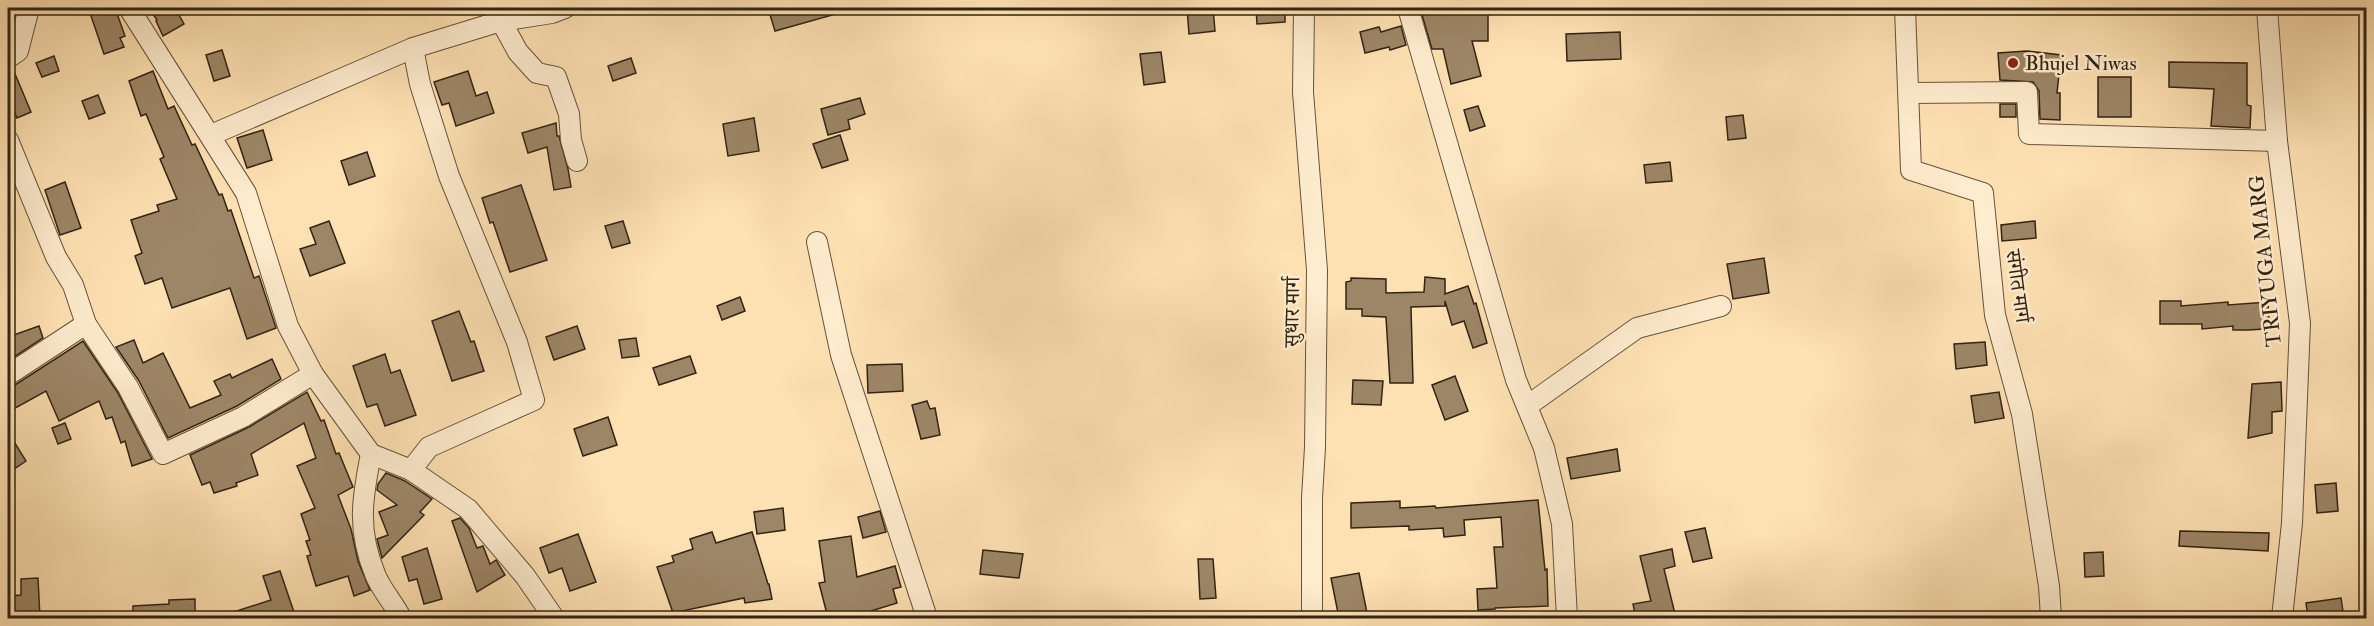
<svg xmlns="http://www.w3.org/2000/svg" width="2374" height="626" font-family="'IM FELL Double Pica','Noto Serif Devanagari',serif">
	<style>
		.building { fill: #9d8667; stroke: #332314; stroke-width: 1.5 }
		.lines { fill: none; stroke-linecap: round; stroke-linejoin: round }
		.minor-casing { stroke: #66523c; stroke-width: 22 }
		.minor { stroke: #feecce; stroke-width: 20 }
		.poi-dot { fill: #8f2418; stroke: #feecce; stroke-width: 2 }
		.labels { text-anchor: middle; stroke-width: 5; stroke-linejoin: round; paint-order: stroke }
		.poi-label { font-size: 21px; fill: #332314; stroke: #feecce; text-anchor: start }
		.street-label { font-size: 21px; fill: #332314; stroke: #feecce }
	</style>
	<rect width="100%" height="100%" fill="#fee1b3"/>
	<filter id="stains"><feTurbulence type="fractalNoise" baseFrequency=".00333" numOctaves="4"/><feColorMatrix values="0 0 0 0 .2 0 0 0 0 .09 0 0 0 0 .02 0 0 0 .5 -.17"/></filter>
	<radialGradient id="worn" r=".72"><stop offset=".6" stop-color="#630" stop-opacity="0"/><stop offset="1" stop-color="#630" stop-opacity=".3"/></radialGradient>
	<g class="building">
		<polygon points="105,8 115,8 125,36 120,38 124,47 104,54 90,13"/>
		<polygon points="149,8 175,8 184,24 163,36 156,21 157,20"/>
		<polygon points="768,8 843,8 843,12 775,31"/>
		<polygon points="1187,8 1213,8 1215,31 1189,34"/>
		<polygon points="1256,8 1285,8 1285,22 1257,24"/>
		<polygon points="1420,8 1434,8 1436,13 1488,13 1488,41 1472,41 1481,76 1451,84 1443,49 1432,49"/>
		<polygon points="1401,26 1406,45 1390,50 1389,47 1365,53 1360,32 1379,27 1381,32"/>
		<polygon points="1620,32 1621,59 1567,61 1566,34"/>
		<polygon points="222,50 230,76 214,81 206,55"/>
		<polygon points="2027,51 2061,55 2057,93 2060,93 2060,120 2040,119 2039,91 2033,82 2000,80 1998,53"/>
		<polygon points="1161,52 1165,82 1144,85 1140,54"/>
		<polygon points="54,56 59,71 42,77 36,63"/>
		<polygon points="631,58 636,73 613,81 608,66"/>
		<polygon points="2169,62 2247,63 2247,105 2251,106 2250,128 2211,126 2214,89 2169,87"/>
		<polygon points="13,69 31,112 17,118 8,97 8,70"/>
		<polygon points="153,71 168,109 174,106 192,145 195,144 219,195 222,194 228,211 231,210 254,278 259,276 276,328 247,339 230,288 172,308 162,278 145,284 135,256 142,253 131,220 159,211 157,205 177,199 160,159 164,157 146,114 141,116 129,81"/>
		<polygon points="468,71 476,96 487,92 494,113 456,126 449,103 442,105 434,82"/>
		<rect x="2098" y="77" width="33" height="40"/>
		<polygon points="98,95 105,113 89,119 82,101"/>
		<polygon points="860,98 865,114 848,120 850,129 828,135 821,109"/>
		<rect x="2000" y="104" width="16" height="13"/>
		<polygon points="1478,106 1485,126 1470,131 1464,110"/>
		<polygon points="1743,115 1746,138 1728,140 1726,117"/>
		<polygon points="754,118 759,151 728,156 723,124"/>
		<polygon points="556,123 557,136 559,136 568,169 571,187 554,190 547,147 528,153 522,133"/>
		<polygon points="263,130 272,160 247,168 237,138"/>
		<polygon points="840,135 848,160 822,168 813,144"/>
		<polygon points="367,152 375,176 349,185 341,161"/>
		<polygon points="1670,162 1672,181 1646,183 1644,165"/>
		<polygon points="65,182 81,228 60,235 45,190"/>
		<polygon points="521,185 547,260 510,272 493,222 490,223 482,198"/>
		<polygon points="329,221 345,263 310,276 300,249 316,244 310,228"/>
		<polygon points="623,221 630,243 612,248 605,226"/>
		<polygon points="2035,221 2036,238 2002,241 2001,225"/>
		<polygon points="1764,258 1769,293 1733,299 1727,264"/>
		<polygon points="1425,277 1445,279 1445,294 1468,286 1474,304 1476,303 1487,343 1473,348 1464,321 1452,325 1445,301 1445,306 1411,307 1413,383 1390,383 1386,317 1362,316 1362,309 1346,309 1346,282 1351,281 1351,278 1386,279 1386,293 1424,292"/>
		<polygon points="740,297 745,311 722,320 717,306"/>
		<polygon points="2160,301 2181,301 2181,306 2228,302 2228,305 2268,302 2269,321 2263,321 2264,329 2248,330 2233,330 2233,326 2202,329 2202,324 2160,324"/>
		<polygon points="459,311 471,342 474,341 484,371 452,381 432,321"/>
		<polygon points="39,326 43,338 8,361 8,337"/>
		<polygon points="577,326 585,349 554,360 546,337"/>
		<polygon points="636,338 639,356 622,358 619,340"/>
		<polygon points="134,340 143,363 163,353 190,408 221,395 214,381 230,374 232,378 272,359 281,379 237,406 168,438 139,381 116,347"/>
		<polygon points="83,341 118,393 152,459 132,466 125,441 121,443 112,417 106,419 99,401 59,421 46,391 8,412 8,387 15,385"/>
		<polygon points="1985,342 1987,365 1956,369 1954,344"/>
		<polygon points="385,354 391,373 400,370 416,415 385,426 377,404 367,407 353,366"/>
		<polygon points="690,356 696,373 659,385 653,368"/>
		<polygon points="902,364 903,391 868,393 867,365"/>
		<polygon points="1455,376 1468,411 1445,420 1432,385"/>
		<polygon points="1353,380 1383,381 1381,405 1352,404"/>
		<polygon points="2281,382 2282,411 2272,412 2272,433 2248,438 2252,384"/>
		<polygon points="307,392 321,421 324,420 336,454 339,453 353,487 338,495 351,529 358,561 370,590 354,596 348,576 316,586 307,556 311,555 306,541 310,540 301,514 315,508 297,466 316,458 304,423 251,454 258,475 236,483 237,486 214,493 210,482 202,485 190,455 249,427"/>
		<polygon points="1999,392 2004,418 1975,423 1971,396"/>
		<polygon points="927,401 930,409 935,408 940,435 921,439 912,405"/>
		<polygon points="608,417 617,445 583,456 574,429"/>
		<polygon points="65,423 71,439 58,444 52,428"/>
		<polygon points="8,432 26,461 8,473"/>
		<polygon points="1617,449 1620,471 1571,479 1567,458"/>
		<polygon points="386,473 405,481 432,499 420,512 424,515 382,558 377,539 388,535 379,512 397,505 377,490 378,484"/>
		<polygon points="2336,483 2338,511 2317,513 2315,485"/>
		<polygon points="1538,500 1545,570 1547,569 1548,606 1495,608 1495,609 1478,610 1477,589 1497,588 1494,547 1503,547 1501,517 1464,520 1465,535 1444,537 1443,528 1409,530 1409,526 1351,528 1351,503 1400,501 1400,508 1435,506 1436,508"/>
		<polygon points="783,508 785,530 757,534 754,512"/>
		<polygon points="880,511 886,532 863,538 858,517"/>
		<polygon points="460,518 469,528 477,548 483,546 490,564 496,560 505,575 477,592 452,521"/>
		<polygon points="1705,528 1712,558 1693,562 1685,532"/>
		<polygon points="2180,531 2269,533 2268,551 2179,546"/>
		<polygon points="712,532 716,543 752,532 768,584 769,584 772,599 745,603 744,598 673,613 657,567 674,562 672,556 693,549 690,539"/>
		<polygon points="578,534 596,582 570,591 562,568 549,573 540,548"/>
		<polygon points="851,536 857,577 895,566 901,587 893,589 897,603 858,615 859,618 828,618 819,583 825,582 819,541"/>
		<polygon points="427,548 442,599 424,604 417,579 409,581 402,557"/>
		<polygon points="1672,549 1675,566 1664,569 1676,618 1636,618 1633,604 1651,601 1640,556"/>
		<polygon points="983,550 1023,554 1019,578 980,574"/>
		<polygon points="2103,552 2104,576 2085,577 2084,553"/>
		<polygon points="1198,559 1213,559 1216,598 1200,599"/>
		<polygon points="280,571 296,618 224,618 224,615 271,600 263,576"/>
		<polygon points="1359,573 1368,618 1339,618 1331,578"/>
		<polygon points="38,578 40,618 8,618 8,596 21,595 21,579"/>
		<polygon points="2341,598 2344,618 2308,618 2306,603"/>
		<polygon points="195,599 195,618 133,618 133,606 169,604 169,600"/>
	</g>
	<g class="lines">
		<g class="minor-casing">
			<g id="minor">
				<polyline points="129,8 246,193 288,326 313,374 371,454 411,470 468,509 525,576 554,618"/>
				<polyline points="1304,8 1303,92 1317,270 1315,447 1312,498 1312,618"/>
				<polyline points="1408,8 1516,380 1544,448 1562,524 1567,618"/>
				<polyline points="1905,8 1911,170 1983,193 1995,315 2022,414 2049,586 2051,618"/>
				<polyline points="2267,8 2277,141 2300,323 2292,523 2282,618"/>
				<polyline points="501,21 518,52 537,73 556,77 569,114 571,140 577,161"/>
				<polyline points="8,58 18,51 29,8"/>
				<polyline points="1909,93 2027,92 2029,134 2277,141"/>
				<polyline points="211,135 413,48 501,21 552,13 565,8"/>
				<polyline points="8,140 56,257 73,285 86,324 128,387 163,454 243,417 313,374"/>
				<polyline points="817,242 841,355 927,618"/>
				<polyline points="8,375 86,324"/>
				<polyline points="1527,406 1637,328 1721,306"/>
				<path d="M371,454c-9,45 -14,76 4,120 6,16 19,29 26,44"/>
				<polyline points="411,470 429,447 534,400 517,342 449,176 420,84 413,48"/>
			</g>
		</g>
		<use href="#minor" class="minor"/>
	</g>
	<circle class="poi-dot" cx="2013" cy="63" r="6"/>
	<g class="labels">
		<g class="poi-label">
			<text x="2025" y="70">Bhujel Niwas</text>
		</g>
		<g class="street-label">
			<text transform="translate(2265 261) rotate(-96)" y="7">TRIYUGA MARG</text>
			<text transform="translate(2018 286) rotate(82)" y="7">संगीत मार्ग</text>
			<text transform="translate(1292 312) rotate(-89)" y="7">सुधार मार्ग</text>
		</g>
	</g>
	<rect width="2374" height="626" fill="none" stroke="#fee1b3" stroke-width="30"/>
	<rect x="9" y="9" width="2356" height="608" fill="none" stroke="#332314" stroke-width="3"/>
	<rect x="15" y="15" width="2344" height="596" fill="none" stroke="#332314" stroke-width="1.5"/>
	<rect width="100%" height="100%" filter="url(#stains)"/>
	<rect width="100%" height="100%" fill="url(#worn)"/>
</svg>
